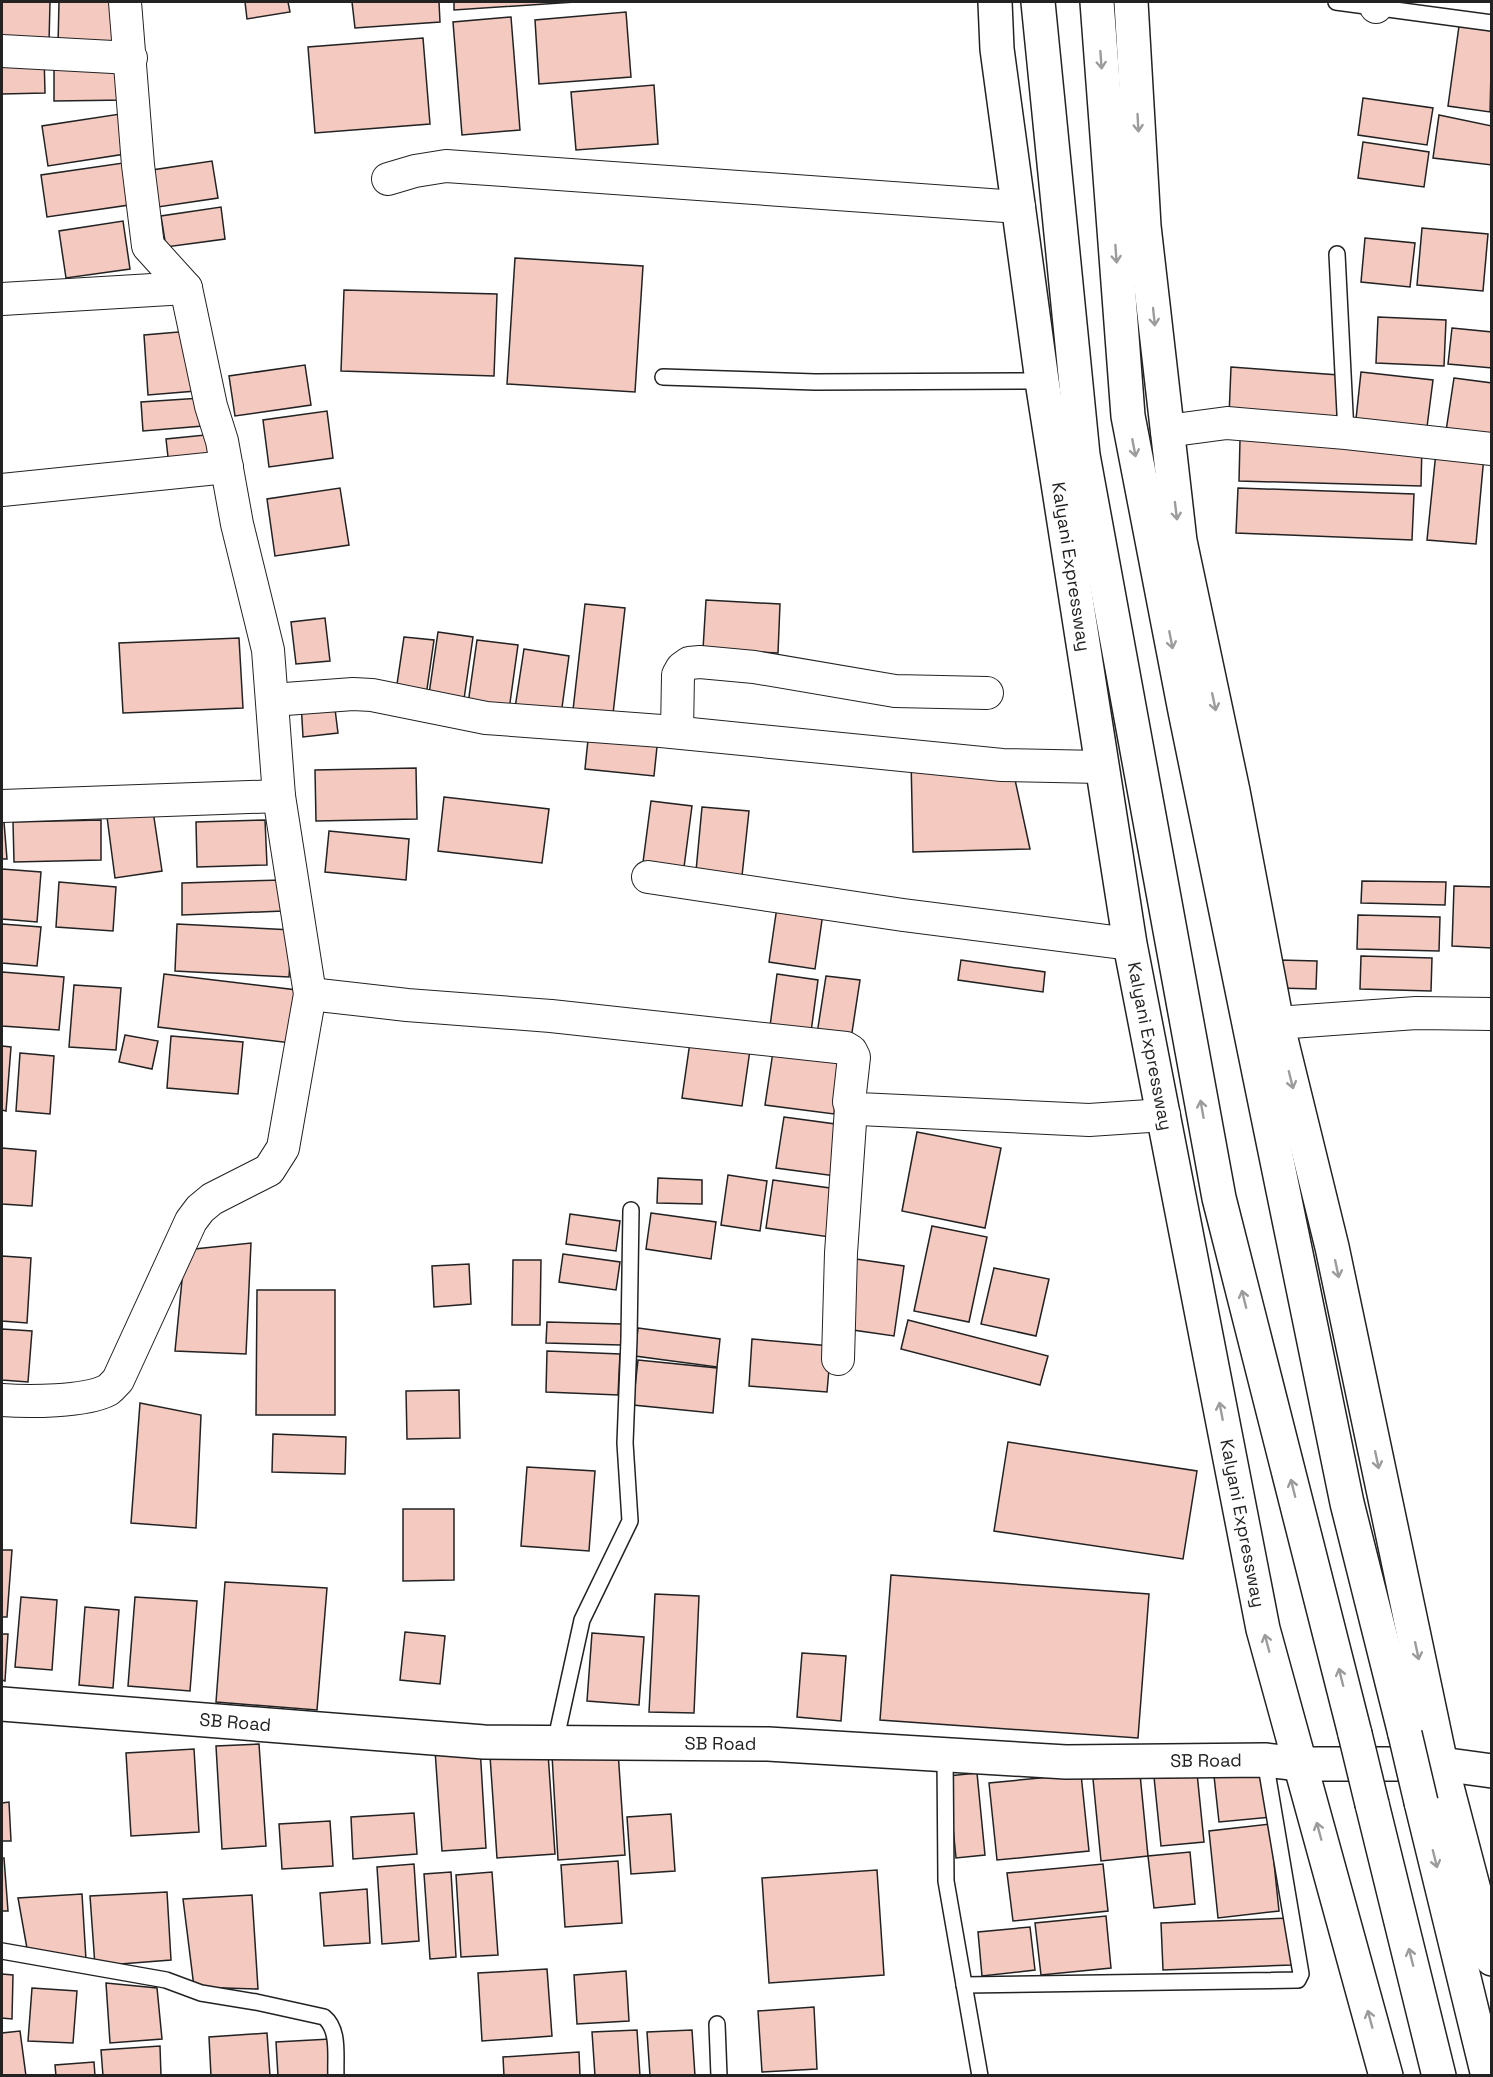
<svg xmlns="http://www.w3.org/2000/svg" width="1493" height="2077" font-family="'Space Grotesk',sans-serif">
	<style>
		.building { fill: #f3c9c0; stroke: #222; stroke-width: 1.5 }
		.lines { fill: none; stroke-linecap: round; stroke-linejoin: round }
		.service-casing { stroke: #222; stroke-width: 18 }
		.minor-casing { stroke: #222; stroke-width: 34 }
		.tertiary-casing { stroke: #222; stroke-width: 36 }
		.trunk-casing { stroke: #222; stroke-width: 36 }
		.motorway-casing { stroke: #222; stroke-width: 36 }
		.service { stroke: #fff; stroke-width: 15 }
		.minor { stroke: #fff; stroke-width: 32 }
		.tertiary { stroke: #fff; stroke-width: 33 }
		.trunk { stroke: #fff; stroke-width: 33 }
		.motorway { stroke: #fff; stroke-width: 33 }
		.motorway-bridge-casing { stroke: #222; stroke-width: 36; stroke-linecap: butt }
		.motorway-bridge { stroke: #fff; stroke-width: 33 }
		.oneway { stroke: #9c9c9c }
		.labels { text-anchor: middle; stroke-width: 4.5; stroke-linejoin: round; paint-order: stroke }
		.street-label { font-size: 18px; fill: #222; stroke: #fff }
	</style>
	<rect width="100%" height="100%" fill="#fff"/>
	<g class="building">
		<polygon points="2,2 50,2 49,43 2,42"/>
		<polygon points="59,2 122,2 122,46 58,45"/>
		<polygon points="245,2 288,2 290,12 247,19"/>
		<polygon points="352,2 439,2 440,22 355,28"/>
		<polygon points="454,2 575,2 454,10"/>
		<polygon points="626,12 631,77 539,84 535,20"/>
		<polygon points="511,17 520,130 462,135 453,22"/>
		<polygon points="1459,26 1492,31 1490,112 1448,106"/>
		<polygon points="423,38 430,124 315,133 308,47"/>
		<polygon points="44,54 45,93 2,94 2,55"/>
		<polygon points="54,62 127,62 127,100 54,101"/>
		<polygon points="654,85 658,144 576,150 571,92"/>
		<polygon points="1363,98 1433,108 1427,145 1358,135"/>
		<polygon points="120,114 125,154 48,166 42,126"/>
		<polygon points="1439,115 1492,126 1492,165 1433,158"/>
		<polygon points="1363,142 1429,152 1424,187 1358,178"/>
		<polygon points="212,161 218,198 158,207 152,170"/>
		<polygon points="123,163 129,205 47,217 41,175"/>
		<polygon points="221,207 225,239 166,247 161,216"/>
		<polygon points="123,221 130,269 66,278 59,231"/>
		<polygon points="1422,228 1488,234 1483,291 1417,285"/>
		<polygon points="1365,238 1415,243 1410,287 1361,282"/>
		<polygon points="515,258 643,266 635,392 507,384"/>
		<polygon points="344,290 497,294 494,376 341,371"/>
		<polygon points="1378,317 1446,320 1444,366 1376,363"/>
		<polygon points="1452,328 1492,332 1492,368 1448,364"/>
		<polygon points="190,331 196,391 148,395 144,335"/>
		<polygon points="305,365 311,405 235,416 229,376"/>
		<polygon points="1231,367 1339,375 1341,422 1229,416"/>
		<polygon points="1361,372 1433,380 1427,427 1356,419"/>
		<polygon points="1454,378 1492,383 1492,437 1446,431"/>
		<polygon points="201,398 203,426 143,431 141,402"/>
		<polygon points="327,411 333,458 269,467 263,420"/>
		<polygon points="215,434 218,461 169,466 166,439"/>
		<polygon points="1240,440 1422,444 1421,486 1239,481"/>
		<polygon points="1436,452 1484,456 1476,544 1427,540"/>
		<polygon points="340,488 349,545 275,556 267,499"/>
		<polygon points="1238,488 1414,494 1412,540 1236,533"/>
		<polygon points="706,600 780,604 778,653 703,649"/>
		<polygon points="585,604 625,608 613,714 573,710"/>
		<polygon points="325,618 330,661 296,664 291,622"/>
		<polygon points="438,632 473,637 464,699 429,694"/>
		<polygon points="404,637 434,640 426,696 396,691"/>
		<polygon points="239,638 243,708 123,713 119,643"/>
		<polygon points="477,640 518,645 509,710 468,704"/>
		<polygon points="524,649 569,656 561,715 515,708"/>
		<polygon points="334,701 338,733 303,737 301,702"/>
		<polygon points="589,730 658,737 654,776 585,769"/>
		<polygon points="911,759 1014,775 1030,849 913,852"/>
		<polygon points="416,768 417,819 316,821 315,770"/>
		<polygon points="444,797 549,809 542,863 438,851"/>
		<polygon points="651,801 692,806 683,875 642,870"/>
		<polygon points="702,807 749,811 742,876 696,871"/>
		<polygon points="153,811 162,871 115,878 107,817"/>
		<polygon points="101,820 101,860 14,862 13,822"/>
		<polygon points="265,820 267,865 197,867 196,822"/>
		<polygon points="2,822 4,822 7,859 2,859"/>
		<polygon points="329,831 409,839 406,880 325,872"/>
		<polygon points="2,869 41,872 37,922 2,919"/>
		<polygon points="282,880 283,911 182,915 182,883"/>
		<polygon points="1362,881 1446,882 1445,905 1361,903"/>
		<polygon points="59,882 116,887 113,931 56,927"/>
		<polygon points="1454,886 1492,887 1492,948 1452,946"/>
		<polygon points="778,900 824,906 815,969 769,962"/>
		<polygon points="1358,915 1440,917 1439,951 1357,949"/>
		<polygon points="2,924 41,927 37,966 2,963"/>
		<polygon points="177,924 292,930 289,977 175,971"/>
		<polygon points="1361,956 1432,958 1431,991 1360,989"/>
		<polygon points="961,960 1045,972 1043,992 958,980"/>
		<polygon points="1279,960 1317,961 1316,989 1278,988"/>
		<polygon points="2,972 64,977 59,1030 2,1026"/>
		<polygon points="164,974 297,990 291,1043 158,1027"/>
		<polygon points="777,974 818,980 811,1032 770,1026"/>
		<polygon points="826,976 860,980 851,1039 817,1034"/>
		<polygon points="74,985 121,988 116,1050 69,1047"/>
		<polygon points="125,1035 158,1041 152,1069 119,1062"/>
		<polygon points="171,1036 243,1042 238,1094 167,1088"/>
		<polygon points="690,1042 750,1050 742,1106 682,1098"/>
		<polygon points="774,1045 842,1054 834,1114 765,1105"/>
		<polygon points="2,1046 11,1047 6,1111 2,1110"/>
		<polygon points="20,1053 54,1056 50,1114 16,1111"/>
		<polygon points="784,1117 850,1126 843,1177 776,1168"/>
		<polygon points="917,1132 1001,1148 985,1228 902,1211"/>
		<polygon points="2,1148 36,1151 32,1206 2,1204"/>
		<polygon points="728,1175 767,1181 760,1231 721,1225"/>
		<polygon points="658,1178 702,1180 702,1204 657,1203"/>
		<polygon points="773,1180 844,1190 837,1238 766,1228"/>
		<polygon points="651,1213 716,1222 711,1259 646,1249"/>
		<polygon points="570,1214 620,1221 616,1251 566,1244"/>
		<polygon points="932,1226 987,1237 969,1322 914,1311"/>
		<polygon points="251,1243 246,1354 175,1351 185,1250"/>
		<polygon points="563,1254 620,1262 616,1290 559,1282"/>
		<polygon points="2,1256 31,1258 27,1323 2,1321"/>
		<polygon points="856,1259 904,1266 894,1336 846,1329"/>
		<polygon points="513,1260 541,1260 540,1325 512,1325"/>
		<polygon points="469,1264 471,1304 434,1307 432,1266"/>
		<polygon points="994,1268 1049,1279 1036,1336 981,1324"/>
		<polygon points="257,1290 335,1290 335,1415 256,1415"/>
		<polygon points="908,1320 1048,1356 1040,1385 901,1349"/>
		<polygon points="547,1322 622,1324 621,1345 546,1343"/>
		<polygon points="638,1328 720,1339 717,1367 635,1356"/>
		<polygon points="2,1329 32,1331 28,1382 2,1380"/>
		<polygon points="752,1339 831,1346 827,1392 749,1386"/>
		<polygon points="547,1351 620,1354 618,1395 546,1392"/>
		<polygon points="638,1360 717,1368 713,1413 633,1405"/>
		<polygon points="459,1390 460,1438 407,1439 406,1391"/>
		<polygon points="140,1403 201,1415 196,1528 131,1523"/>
		<polygon points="273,1434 346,1437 345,1474 272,1472"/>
		<polygon points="1008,1442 1197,1471 1183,1559 994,1531"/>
		<polygon points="527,1467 595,1471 589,1551 521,1546"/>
		<polygon points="403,1509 454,1509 454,1580 403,1581"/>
		<polygon points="2,1550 12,1550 7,1617 2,1617"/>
		<polygon points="891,1575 1149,1594 1138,1738 880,1720"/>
		<polygon points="225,1582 327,1588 317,1710 216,1702"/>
		<polygon points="655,1594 699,1596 694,1713 649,1712"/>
		<polygon points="21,1597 57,1600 52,1670 15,1667"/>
		<polygon points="135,1597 197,1601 190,1691 128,1686"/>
		<polygon points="85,1607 119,1610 113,1688 79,1685"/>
		<polygon points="405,1632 445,1636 440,1684 400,1680"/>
		<polygon points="592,1633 644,1637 639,1705 587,1701"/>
		<polygon points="2,1634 8,1634 5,1681 2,1680"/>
		<polygon points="802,1653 846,1656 841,1721 797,1717"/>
		<polygon points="259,1744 266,1846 222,1849 216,1746"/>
		<polygon points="480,1747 486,1848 442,1851 435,1750"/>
		<polygon points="194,1749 199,1832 131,1836 126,1753"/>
		<polygon points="618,1751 625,1855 558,1860 552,1755"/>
		<polygon points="548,1753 555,1854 497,1858 490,1756"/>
		<polygon points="977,1773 985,1855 956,1858 948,1776"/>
		<polygon points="1197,1773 1204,1842 1161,1846 1154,1777"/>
		<polygon points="1264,1773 1273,1817 1219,1822 1214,1776"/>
		<polygon points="1081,1774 1089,1851 997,1860 989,1783"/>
		<polygon points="1140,1774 1148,1856 1101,1861 1093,1779"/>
		<polygon points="9,1802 11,1841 2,1841 2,1803"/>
		<polygon points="414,1813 417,1854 353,1859 351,1817"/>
		<polygon points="671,1814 675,1871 631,1874 627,1817"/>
		<polygon points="330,1821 333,1866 282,1869 279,1824"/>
		<polygon points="1270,1824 1279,1911 1218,1918 1209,1831"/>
		<polygon points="1190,1852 1195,1904 1154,1908 1148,1856"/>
		<polygon points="2,1858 4,1858 8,1911 2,1911"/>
		<polygon points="618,1861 622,1923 565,1927 561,1865"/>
		<polygon points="414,1864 419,1941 382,1944 377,1867"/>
		<polygon points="1103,1864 1108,1911 1013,1921 1007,1873"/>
		<polygon points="877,1870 884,1975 769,1983 762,1878"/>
		<polygon points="451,1872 456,1957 430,1959 424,1874"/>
		<polygon points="492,1872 498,1955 461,1957 456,1875"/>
		<polygon points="367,1889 370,1943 324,1946 320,1893"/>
		<polygon points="167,1892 171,1960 95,1966 90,1896"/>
		<polygon points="82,1894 86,1960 28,1954 18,1898"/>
		<polygon points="252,1895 258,1989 194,1987 183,1899"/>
		<polygon points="1106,1916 1111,1968 1041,1975 1035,1923"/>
		<polygon points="1290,1918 1292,1965 1163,1970 1161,1923"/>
		<polygon points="1030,1927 1035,1970 982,1976 978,1932"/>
		<polygon points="547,1969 552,2036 482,2041 478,1973"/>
		<polygon points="626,1971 629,2021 577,2024 574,1975"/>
		<polygon points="2,1974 13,1975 12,2019 2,2018"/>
		<polygon points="106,1983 157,1988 162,2039 110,2043"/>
		<polygon points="32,1988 77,1991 73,2043 28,2041"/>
		<polygon points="814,2007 817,2069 762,2072 758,2011"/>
		<polygon points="637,2030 640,2076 595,2076 592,2032"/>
		<polygon points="692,2030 695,2076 650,2076 647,2032"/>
		<polygon points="20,2031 26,2076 2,2076 2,2033"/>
		<polygon points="267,2033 270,2076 211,2076 209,2037"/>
		<polygon points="330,2039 332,2076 278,2076 276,2042"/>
		<polygon points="160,2046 161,2076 103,2076 101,2050"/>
		<polygon points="579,2052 580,2076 504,2076 503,2057"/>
		<polygon points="94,2062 95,2076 56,2076 55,2065"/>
	</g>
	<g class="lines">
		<g class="service-casing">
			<g id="service">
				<polyline points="1336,2 1492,23"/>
				<polyline points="1337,254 1346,433"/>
				<polyline points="663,377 815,382 1042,381"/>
				<polyline points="555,1743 582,1620 630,1521 625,1443 629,1339 631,1210"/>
				<polyline points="945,1755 946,1881 980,2076"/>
				<path d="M2,1951l164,29 35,13 55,9 68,15c16,13 11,40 12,59"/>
				<polyline points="964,1985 1298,1980 1301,1974 1265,1760"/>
				<polyline points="717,2024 719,2076"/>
			</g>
		</g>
		<g class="minor-casing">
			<g id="minor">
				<polyline points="1376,7 1376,2"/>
				<polyline points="2,51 131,58"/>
				<polyline points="388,179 415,171 446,166 1019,207"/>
				<polyline points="2,299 186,288"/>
				<polyline points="1167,431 1227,423 1346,433 1492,449"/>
				<polyline points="2,490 227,467"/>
				<polyline points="272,700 353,694 372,695 486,718 661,731 1002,765 1101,767"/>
				<polyline points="677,732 678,675 682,668 689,663 700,662 754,667 895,691 987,693"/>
				<polyline points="2,806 279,796"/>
				<polyline points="648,877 903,915 1130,944"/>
				<polyline points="310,994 407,1005 551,1016 846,1048 851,1051 854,1057 849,1102 851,1108 859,1109 1089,1120 1164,1115"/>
				<polyline points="1277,1023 1416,1013 1492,1014"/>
				<polyline points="838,1359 841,1253 851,1108"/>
				<path d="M2,1400c26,2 83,2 106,-10 4,-3 7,-7 10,-10l73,-159 9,-12 12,-10 57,-29 14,-22 27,-154 -31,-198 -11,-146 -31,-126 -15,-83 -11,-35 -25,-118 -38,-42 -10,-81 -13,-163"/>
			</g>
		</g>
		<g class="tertiary-casing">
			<g id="tertiary">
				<path id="s1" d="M2,1704l482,38 284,2 298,18 199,-2 35,4h141l51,7"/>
			</g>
		</g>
		<g class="trunk-casing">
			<g id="trunk">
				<path id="s2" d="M995,2l2,47 45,332 88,563 133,685 123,447"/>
				<polyline points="1131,2 1144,226 1180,541 1233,791 1277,1023 1332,1247 1441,1764 1492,1959"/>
			</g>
		</g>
		<g class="motorway-casing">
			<g id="motorway">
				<polyline points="1038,2 1083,455 1219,1198 1355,1734"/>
				<polyline points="1097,2 1128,416 1185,711 1347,1503 1405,1734"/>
				<polyline points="1421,1802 1488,2076"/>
				<polyline points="1372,1804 1439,2076"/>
			</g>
		</g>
		<use href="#service" class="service"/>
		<use href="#minor" class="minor"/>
		<use href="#tertiary" class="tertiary"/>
		<use href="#trunk" class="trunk"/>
		<use href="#motorway" class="motorway"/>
		<g class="motorway-bridge-casing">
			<g id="motorway-bridge">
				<polyline points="1355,1734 1372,1804"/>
				<polyline points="1405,1734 1421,1802"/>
			</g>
		</g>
		<use href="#motorway-bridge" class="motorway-bridge"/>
	</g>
	<defs><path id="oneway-shaft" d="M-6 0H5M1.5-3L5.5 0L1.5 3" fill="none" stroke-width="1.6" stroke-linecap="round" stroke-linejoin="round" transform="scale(1.5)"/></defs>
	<g class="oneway">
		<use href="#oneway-shaft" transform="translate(1101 60) rotate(86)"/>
		<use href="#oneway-shaft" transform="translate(1138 123) rotate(87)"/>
		<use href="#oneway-shaft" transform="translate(1116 254) rotate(86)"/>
		<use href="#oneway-shaft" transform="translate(1154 317) rotate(84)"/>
		<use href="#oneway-shaft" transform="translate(1134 448) rotate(79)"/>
		<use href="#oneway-shaft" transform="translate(1176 511) rotate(83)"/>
		<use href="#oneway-shaft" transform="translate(1171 640) rotate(79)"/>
		<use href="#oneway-shaft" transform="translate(1214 702) rotate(78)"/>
		<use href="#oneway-shaft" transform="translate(1291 1080) rotate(76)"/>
		<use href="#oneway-shaft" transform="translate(1202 1109) rotate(-100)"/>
		<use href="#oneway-shaft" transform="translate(1337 1269) rotate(78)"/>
		<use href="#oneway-shaft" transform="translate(1244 1299) rotate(-104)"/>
		<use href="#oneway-shaft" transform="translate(1221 1411) rotate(-101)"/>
		<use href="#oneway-shaft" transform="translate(1377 1460) rotate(78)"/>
		<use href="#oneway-shaft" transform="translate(1293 1488) rotate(-104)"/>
		<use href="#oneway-shaft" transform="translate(1267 1643) rotate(-105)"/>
		<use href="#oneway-shaft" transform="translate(1417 1651) rotate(78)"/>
		<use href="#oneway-shaft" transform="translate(1341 1677) rotate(-104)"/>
		<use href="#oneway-shaft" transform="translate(1319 1831) rotate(-105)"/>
		<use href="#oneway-shaft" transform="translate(1435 1859) rotate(76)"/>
		<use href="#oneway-shaft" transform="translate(1411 1957) rotate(-104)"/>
		<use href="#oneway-shaft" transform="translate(1370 2019) rotate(-105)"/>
	</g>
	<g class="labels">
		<g class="street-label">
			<text dy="6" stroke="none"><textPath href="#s2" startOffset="570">Kalyani Expressway</textPath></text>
			<text dy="6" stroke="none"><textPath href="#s2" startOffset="1056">Kalyani Expressway</textPath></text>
			<text dy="6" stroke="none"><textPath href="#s2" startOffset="1542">Kalyani Expressway</textPath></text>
			<text dy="6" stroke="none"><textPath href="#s1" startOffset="234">SB Road</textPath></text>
			<text dy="6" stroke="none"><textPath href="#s1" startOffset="720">SB Road</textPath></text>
			<text dy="6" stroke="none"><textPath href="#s1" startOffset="1206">SB Road</textPath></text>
		</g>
	</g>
	<rect width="1493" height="2077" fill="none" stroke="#222222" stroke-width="6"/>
</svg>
